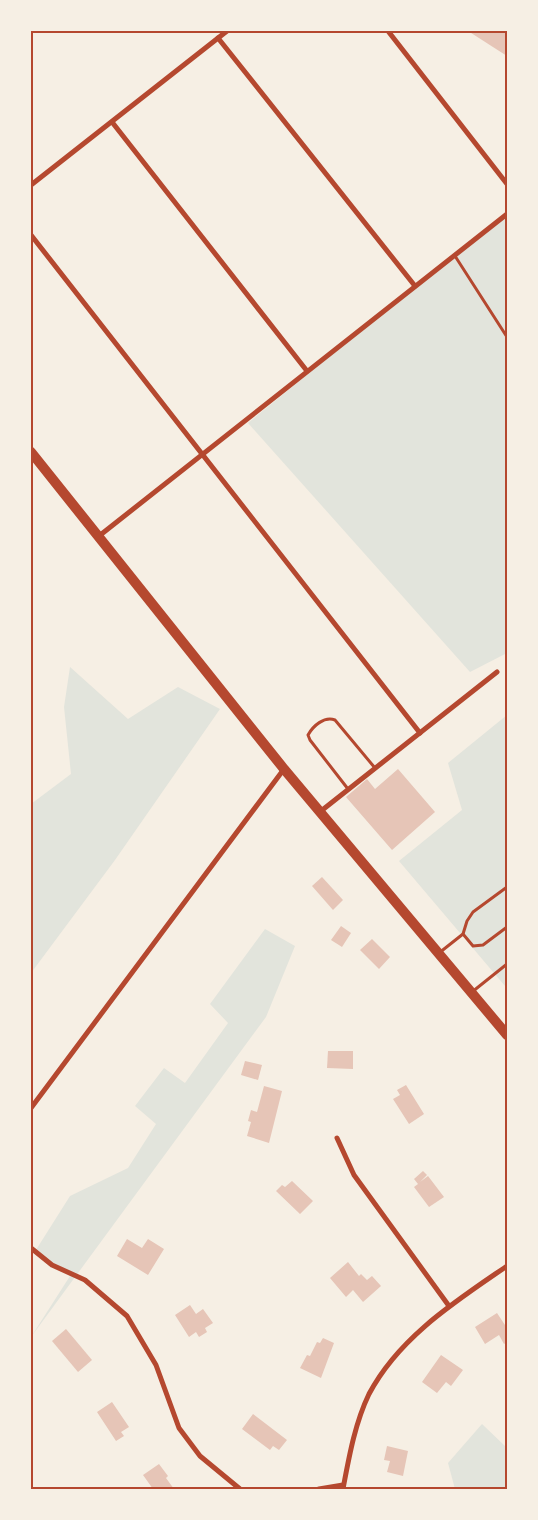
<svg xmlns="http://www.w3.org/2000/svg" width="538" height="1520" font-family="'Noto Sans',sans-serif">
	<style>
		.green { fill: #e2e4dc }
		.building { fill: #e6c5b7 }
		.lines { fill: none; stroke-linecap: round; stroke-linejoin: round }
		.service { stroke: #b5482f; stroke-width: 3 }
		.minor { stroke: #b5482f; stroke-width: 5 }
		.secondary { stroke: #b5482f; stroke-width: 10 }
		.neatline { fill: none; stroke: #b5482f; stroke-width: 2 }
	</style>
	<rect width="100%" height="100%" fill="#f6efe4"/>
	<g class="green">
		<polygon points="507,212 507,653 470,672 248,423"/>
		<polygon points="70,667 128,719 178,687 220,709 115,860 31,973 31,804 71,774 64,707"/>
		<polygon points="507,715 507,985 505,986 399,861 462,810 448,763"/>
		<polygon points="265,929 295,946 266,1017 31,1337 70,1276 34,1253 70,1196 128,1168 156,1124 135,1106 164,1068 185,1083 228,1023 210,1004"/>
		<polygon points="482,1424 507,1448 507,1489 455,1489 448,1463"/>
	</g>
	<g class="building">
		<polygon points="468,31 507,31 507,56"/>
		<polygon points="398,769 435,812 392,850 346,797 367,779 375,789"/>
		<polygon points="322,877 343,900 333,910 312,886"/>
		<polygon points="341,926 351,933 342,947 331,940"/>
		<polygon points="372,939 390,957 379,969 360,950"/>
		<polygon points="328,1051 353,1051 353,1069 327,1068"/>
		<polygon points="245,1061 262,1065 258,1080 241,1075"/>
		<polygon points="406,1085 424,1114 409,1124 393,1099 400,1095 397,1090"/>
		<polygon points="264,1086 282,1091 269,1143 247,1136 251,1122 248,1121 251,1110 257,1112"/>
		<polygon points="423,1171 427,1175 420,1182 428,1176 444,1197 429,1207 414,1187 418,1184 414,1179"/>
		<polygon points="292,1181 313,1201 300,1214 276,1191 282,1185 285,1187"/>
		<polygon points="127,1239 142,1248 148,1239 164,1249 148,1275 117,1256"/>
		<polygon points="348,1262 359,1276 361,1274 367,1280 372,1276 381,1286 363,1302 353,1290 346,1297 330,1278"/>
		<polygon points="190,1305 196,1314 203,1309 213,1323 205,1328 207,1332 199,1337 196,1332 189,1337 175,1315"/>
		<polygon points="497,1313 507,1328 507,1342 504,1344 499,1335 485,1344 475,1327"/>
		<polygon points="66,1329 92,1360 78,1372 52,1341"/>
		<polygon points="323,1338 334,1343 321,1378 300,1368 307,1355 310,1356 317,1342 320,1343"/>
		<polygon points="441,1355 463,1370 451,1386 446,1382 437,1393 422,1382"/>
		<polygon points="112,1402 129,1427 121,1432 124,1436 116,1441 97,1412"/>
		<polygon points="253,1414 287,1440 279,1450 273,1446 270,1450 242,1429"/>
		<polygon points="387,1446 408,1451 403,1476 387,1472 390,1461 384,1460"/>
		<polygon points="159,1464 168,1476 166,1478 174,1489 153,1489 143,1475"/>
	</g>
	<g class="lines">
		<g class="service">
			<polyline points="455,256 507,337"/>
			<path d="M348,789l-38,-49 -2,-5c5,-9 16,-19 27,-15l40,48"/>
			<polyline points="463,934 473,946 483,945 507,927"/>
			<polyline points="439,953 463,934 467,921 473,912 507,887"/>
			<polyline points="472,992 507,964"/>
		</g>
		<g class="minor">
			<polyline points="388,31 507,184"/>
			<polyline points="218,38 415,286"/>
			<polyline points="112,122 307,371"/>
			<polyline points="31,185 227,31"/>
			<polyline points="31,235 420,733"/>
			<polyline points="99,536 507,214"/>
			<polyline points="321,811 497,672"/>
			<polyline points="31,1108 284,769"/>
			<polyline points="337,1138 354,1175 449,1306"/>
			<polyline points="31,1248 52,1265 85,1280 127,1316 156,1365 179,1428 200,1456 240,1489"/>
			<polyline points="319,1489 343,1485"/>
			<path d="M343,1489c6,-32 12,-66 26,-95 30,-57 87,-93 138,-128"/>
		</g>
		<polyline class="secondary" points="31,452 284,769 507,1035"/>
	</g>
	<rect width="538" height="1520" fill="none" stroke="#f6efe4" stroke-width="65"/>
	<rect x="32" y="32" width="474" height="1456" class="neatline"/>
</svg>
